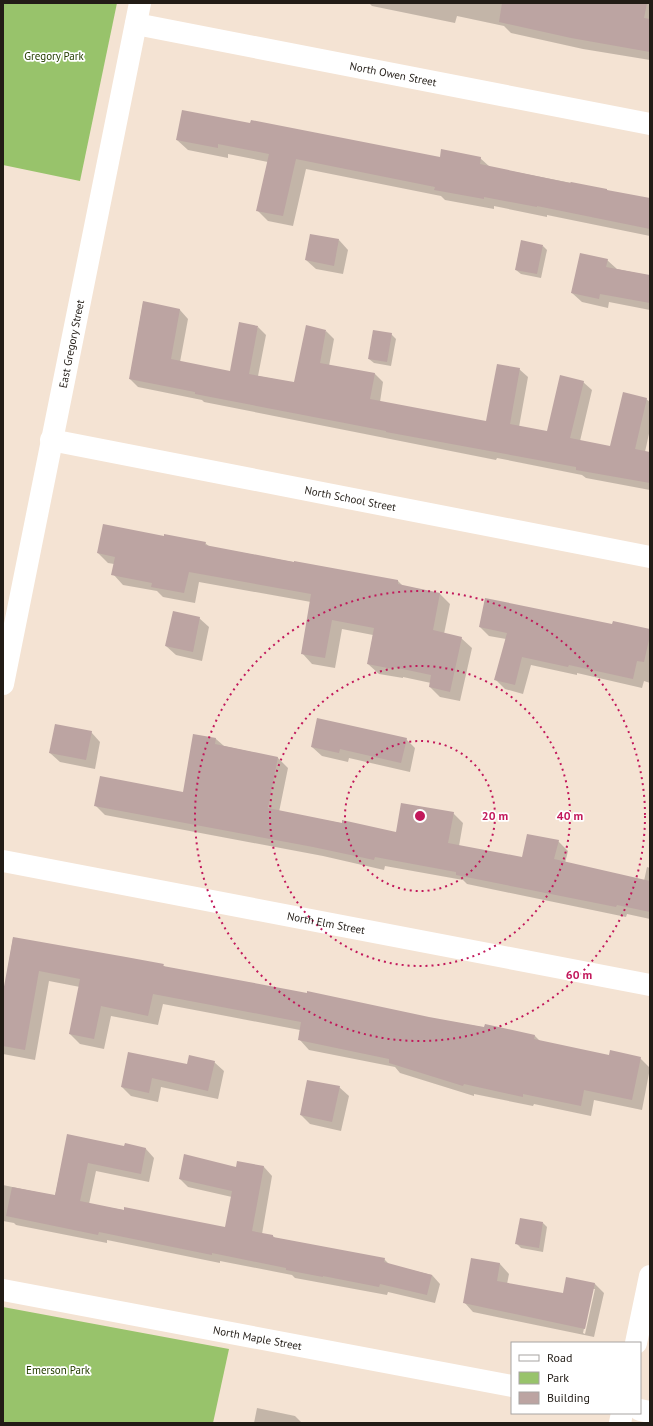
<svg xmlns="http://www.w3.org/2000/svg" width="653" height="1426" font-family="'PT Sans',sans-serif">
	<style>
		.green { fill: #98c36b }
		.shadow { fill: #0003; fill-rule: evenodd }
		.building { fill: #bca4a2 }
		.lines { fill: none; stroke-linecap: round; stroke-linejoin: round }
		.minor { stroke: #fff; stroke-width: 22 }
		.ring { fill: none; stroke: #c2185b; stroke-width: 2; stroke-dasharray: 2 4 }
		.labels { text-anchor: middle; stroke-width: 3.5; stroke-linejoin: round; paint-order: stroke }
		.park-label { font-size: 11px; fill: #253f00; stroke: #fff }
		.street-label { font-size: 11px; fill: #221c16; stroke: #fff }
		.centre { fill: #c2185b; stroke: #fff; stroke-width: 2 }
		.ring-label { font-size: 12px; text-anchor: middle; font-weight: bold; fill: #c2185b; stroke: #fff; stroke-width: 3.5; stroke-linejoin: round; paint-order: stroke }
	</style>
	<rect width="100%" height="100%" fill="#f4e3d3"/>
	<g class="green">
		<polygon points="3,3 117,3 80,181 3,165"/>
		<polygon points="3,1307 229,1349 213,1423 3,1423"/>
	</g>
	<g class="shadow">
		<polygon points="369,3 650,3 650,60 583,49 511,33 504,26 457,16 455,23 372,6"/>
		<polygon points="177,140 441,159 480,158 490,167 607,190 608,191 650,200 650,236 547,215 547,217 494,206 494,209 445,200 441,196 306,169 293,226 268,221 257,210 268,162 228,154 228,158 188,150"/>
		<polygon points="339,240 348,250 343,274 316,269 306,260"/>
		<polygon points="543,246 547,250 541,278 521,274 516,270"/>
		<polygon points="607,260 617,269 650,276 650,310 609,302 608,308 582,302 572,293"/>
		<polygon points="143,303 180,310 188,319 180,362 231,372 258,327 266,335 258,376 294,383 326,331 334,339 329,366 375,374 383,382 380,402 487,422 519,369 528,377 519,427 548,432 583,382 592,390 580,441 611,447 646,399 650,402 650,429 645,452 650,453 650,490 586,478 582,475 497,458 496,460 204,402 202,400 138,387 130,379"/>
		<polygon points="391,334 396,339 391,366 374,363 369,359"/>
		<polygon points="165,537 205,543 210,547 398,581 403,586 440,594 450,604 444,634 461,638 472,648 460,701 440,697 430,687 431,683 403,677 403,678 379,674 368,664 373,635 342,629 335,668 312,664 302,653 311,602 199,582 195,603 163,597 157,591 123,585 113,574 114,564 108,563 98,553"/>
		<polygon points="199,618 209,627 202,661 176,655 166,646"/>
		<polygon points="613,626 650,630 650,683 644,681 642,688 577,673 577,675 531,665 523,694 505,689 496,680 506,639 489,636 480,627"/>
		<polygon points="91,732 100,742 95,769 60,762 50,753"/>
		<polygon points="194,735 216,739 224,746 278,758 288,768 279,812 396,833 453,813 463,823 459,846 523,858 558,841 568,851 565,863 644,881 647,867 650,868 650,919 627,914 626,917 467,884 463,880 385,866 384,870 323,856 105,815 95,805 184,793"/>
		<polygon points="406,739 415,748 410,772 349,758 348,762 322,756 312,747"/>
		<polygon points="13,938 163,965 165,967 428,1018 535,1036 541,1042 609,1056 640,1058 650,1068 642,1110 594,1100 591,1116 534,1104 533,1106 474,1094 474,1096 400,1073 395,1067 309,1050 299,1039 300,1030 163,1004 158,1025 111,1016 104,1049 80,1044 70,1034 80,987 49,981 35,1060 3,1054 3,998"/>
		<polygon points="214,1062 224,1071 218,1099 161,1087 158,1102 131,1096 122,1087 188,1065"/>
		<polygon points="339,1087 349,1096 341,1131 310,1124 301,1115"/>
		<polygon points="68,1135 125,1147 146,1149 154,1158 149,1182 96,1171 89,1204 226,1228 232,1197 188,1187 180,1179 237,1168 264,1167 272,1176 262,1234 273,1236 275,1238 384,1259 390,1265 432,1275 440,1284 435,1303 388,1292 387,1295 295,1278 292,1275 220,1261 220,1263 107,1240 107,1243 16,1225 14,1223 3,1221 3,1185 55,1196"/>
		<polygon points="543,1223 547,1227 543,1252 521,1248 516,1243"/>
		<path d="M479,1261l21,3 9,10 -2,10 57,10 3,-16 28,6 9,9 -10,44 -121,-25 -9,-10zM593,1289h2l-10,45 -2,-1z"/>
		<polygon points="257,1408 295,1416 302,1423 254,1423"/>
	</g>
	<g class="building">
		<polygon points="502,3 647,3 644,18 650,19 650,52 571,38 499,22"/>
		<polygon points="182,110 250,123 251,120 440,157 441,149 481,157 480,164 570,183 571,182 607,189 607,190 650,198 650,229 537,206 537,207 484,197 484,199 434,190 435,187 296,159 283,216 256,211 269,154 218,144 218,148 176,140"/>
		<polygon points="310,234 339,239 334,266 305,260"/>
		<polygon points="521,240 543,245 537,274 515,270"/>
		<polygon points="580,253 608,259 606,267 650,275 650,303 600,294 599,299 571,293"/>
		<polygon points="143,301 180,309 171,359 230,371 239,322 258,326 249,374 294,382 306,325 326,330 320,363 375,373 370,399 486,421 497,364 520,368 510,424 547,431 560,375 584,381 570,438 610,446 623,392 647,398 635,449 650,452 650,483 576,470 576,467 386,432 386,431 195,394 195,392 129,379"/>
		<polygon points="373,330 392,333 387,362 368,359"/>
		<polygon points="103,524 164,536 164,534 206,542 205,545 294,562 294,561 398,580 398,584 440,593 433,630 462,637 450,692 429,687 431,675 393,667 393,669 367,664 374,628 332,620 325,658 301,654 311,594 189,572 184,593 151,587 152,583 111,575 115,557 97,553"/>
		<polygon points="485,598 612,624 613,621 650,629 650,635 644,662 637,661 633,679 569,665 568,667 522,657 515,685 494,680 507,633 479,627"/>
		<polygon points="173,611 200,617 193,652 165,646"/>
		<polygon points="317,718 407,738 401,763 340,749 339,753 311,747"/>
		<polygon points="55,724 92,731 86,760 49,753"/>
		<polygon points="193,734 216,738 215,744 278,757 268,808 342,823 342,820 396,832 401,803 454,812 448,843 522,857 527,834 559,840 554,859 650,881 650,912 617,905 616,907 456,875 456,872 375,857 374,860 313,847 94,806 100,776 183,792"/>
		<polygon points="13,937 126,957 164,964 163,966 249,982 307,993 307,991 429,1017 484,1027 485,1024 535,1035 534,1039 609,1055 610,1050 641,1057 632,1100 584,1090 581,1106 523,1094 523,1097 464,1084 463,1086 389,1063 389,1059 298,1040 301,1022 153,994 148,1016 101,1006 94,1039 69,1034 80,979 39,971 25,1050 3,1046 3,992"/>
		<polygon points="128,1052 187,1064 189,1055 215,1061 208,1091 152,1078 149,1093 121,1087"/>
		<polygon points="307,1080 340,1086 332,1122 300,1115"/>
		<polygon points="67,1134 124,1146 125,1143 146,1148 141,1174 88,1163 80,1201 124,1210 124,1207 225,1227 232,1191 179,1179 184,1154 236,1167 237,1161 264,1166 252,1231 273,1235 273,1237 385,1258 384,1262 432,1275 427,1295 380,1284 379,1287 323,1276 323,1277 286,1270 286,1268 212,1253 212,1255 99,1232 98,1235 6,1216 12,1187 55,1195"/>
		<polygon points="520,1218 543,1222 539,1248 515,1244"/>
		<polygon points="471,1258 500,1263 497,1281 563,1293 566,1277 595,1283 585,1329 463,1303"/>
	</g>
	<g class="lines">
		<g class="minor">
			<path id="s1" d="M136,24l514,100"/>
			<path id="s2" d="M51,440l599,117"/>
			<path id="s3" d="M3,684l137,-681"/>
			<path id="s4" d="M3,861l647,124"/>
			<path id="s5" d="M3,1290l509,96"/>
			<polyline points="636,1343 650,1276"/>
			<polyline points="640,1410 650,1412"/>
			<polyline points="620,1423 622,1413"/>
		</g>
	</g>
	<g class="ring">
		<circle cx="420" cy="816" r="75"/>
		<circle cx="420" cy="816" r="150"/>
		<circle cx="420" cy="816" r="225"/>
	</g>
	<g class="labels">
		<g class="park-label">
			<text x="54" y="60">Gregory Park</text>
			<text x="58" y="1374">Emerson Park</text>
		</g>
		<g class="street-label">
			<text dy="4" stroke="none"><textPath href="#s1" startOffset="262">North Owen Street</textPath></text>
			<text dy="4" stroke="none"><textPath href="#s3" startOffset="347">East Gregory Street</textPath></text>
			<text dy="4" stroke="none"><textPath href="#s2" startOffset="305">North School Street</textPath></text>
			<text dy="4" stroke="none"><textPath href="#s4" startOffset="329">North Elm Street</textPath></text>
			<text dy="4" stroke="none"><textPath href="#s5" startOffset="259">North Maple Street</textPath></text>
		</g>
	</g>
	<circle cx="420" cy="816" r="6" class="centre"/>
	<g class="ring-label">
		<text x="495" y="820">20 m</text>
		<text x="570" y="820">40 m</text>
		<text x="579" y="979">60 m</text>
	</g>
	<rect width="653" height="1426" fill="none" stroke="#221c16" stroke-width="8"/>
	<rect x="511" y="1342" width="130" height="72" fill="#ffffff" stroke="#a7a4a2"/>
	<rect x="519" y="1355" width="20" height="6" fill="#ffffff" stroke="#a7a4a2"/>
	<text x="547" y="1362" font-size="12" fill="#221c16">Road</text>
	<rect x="519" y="1372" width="20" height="12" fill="#98c36b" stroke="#a7a4a2"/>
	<text x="547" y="1382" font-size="12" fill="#221c16">Park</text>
	<rect x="519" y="1392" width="20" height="12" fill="#bca4a2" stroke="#a7a4a2"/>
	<text x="547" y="1402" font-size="12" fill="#221c16">Building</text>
</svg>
